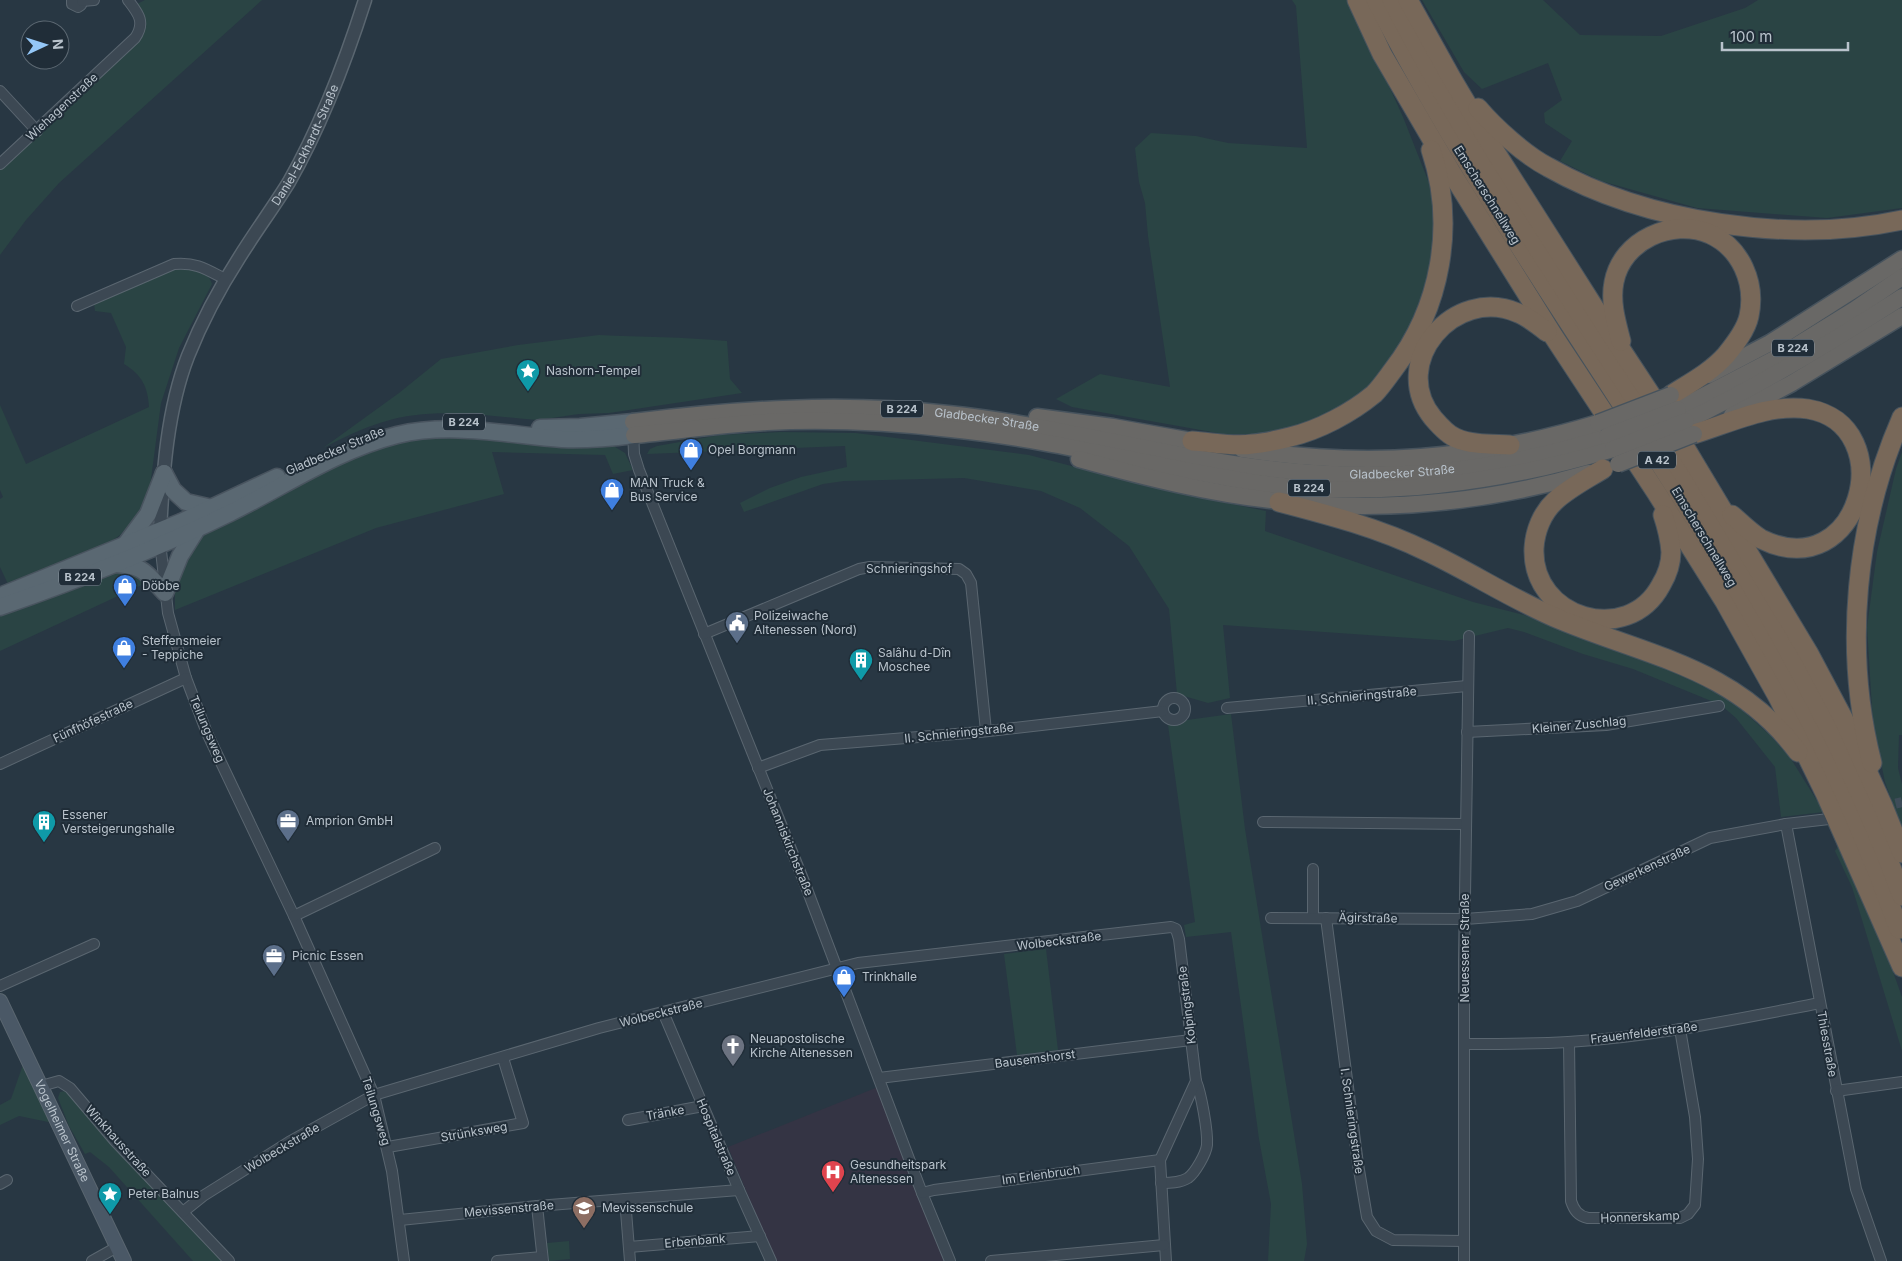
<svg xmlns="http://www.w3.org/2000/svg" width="1902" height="1261" font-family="Inter,sans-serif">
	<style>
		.medical { fill: #343444 }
		.green { fill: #2a4444 }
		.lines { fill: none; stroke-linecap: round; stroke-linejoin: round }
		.minor-tunnel { stroke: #3e4c58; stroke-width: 10; stroke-dasharray: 10 5; stroke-linecap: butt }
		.minor-casing { stroke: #5a6670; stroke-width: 12 }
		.tertiary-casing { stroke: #5a6670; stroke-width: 15 }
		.secondary-casing { stroke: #5a6670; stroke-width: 16 }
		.primary-casing { stroke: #49545f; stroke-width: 19 }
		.trunk-casing { stroke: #47535d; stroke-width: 19 }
		.motorway-casing { stroke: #47535d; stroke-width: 21 }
		.minor { stroke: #3c4853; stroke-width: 10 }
		.tertiary { stroke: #3c4853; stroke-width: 12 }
		.secondary { stroke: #4a5866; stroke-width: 14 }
		.primary { stroke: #5a6872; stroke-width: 16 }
		.trunk { stroke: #696866; stroke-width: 16 }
		.motorway { stroke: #786859; stroke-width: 19 }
		.trunk-bridge-casing { stroke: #47535d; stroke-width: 19; stroke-linecap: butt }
		.trunk-bridge { stroke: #696866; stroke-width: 16 }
		.labels { text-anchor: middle; stroke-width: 4; stroke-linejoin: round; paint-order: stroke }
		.shield { fill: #202d38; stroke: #8b96a0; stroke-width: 1 }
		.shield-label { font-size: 11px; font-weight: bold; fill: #b9c3cc }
		.street-label { font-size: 12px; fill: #b9c3cc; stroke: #202d38 }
		.poi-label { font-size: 12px; fill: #b9c3cc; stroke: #202d38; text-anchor: start }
	</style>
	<rect width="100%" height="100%" fill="#283743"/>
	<polygon class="medical" points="878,1087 944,1261 775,1261 728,1147"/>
	<g class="green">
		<polygon points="145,0 262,0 59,183 26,220 0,255 0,168 140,33 133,6"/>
		<polygon points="1292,0 1350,0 1403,117 1431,188 1436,231 1433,274 1419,311 1385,373 1337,412 1270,435 1223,434 1072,407 1056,399 1100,374 1170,387 1148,236 1145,203 1139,182 1135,148 1151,133 1196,136 1228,143 1307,148 1296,6"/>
		<polygon points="1422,0 1543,0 1580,35 1661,36 1745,8 1758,0 1902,0 1902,208 1827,218 1697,208 1601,181 1560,161 1572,141 1545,123 1544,113 1562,100 1548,63 1482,89 1464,72"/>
		<path d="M174,269c14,1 34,-1 38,15l-33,64 -18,55 -12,91 -8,19 -21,22 -22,16 -90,33 -8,-17v-68l3,-2 -3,-7v-85l26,59 123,-57c-1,-20 -7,-32 -25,-43l2,-17 -15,-34 -16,-2 -1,-7z"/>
		<path d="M599,335c43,2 85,2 128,6l3,38 12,14 -133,20 -30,1 -41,6c-51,-4 -105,-14 -155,2 -21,6 -40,16 -60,26l76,-55 42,-34 77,-14z"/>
		<polygon points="780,432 856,433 1029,455 1164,490 1266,511 1265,531 1473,602 1524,615 1679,673 1713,689 1733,702 1771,736 1791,759 1824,812 1781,817 1775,767 1736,718 1721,705 1633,669 1583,654 1524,632 1508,628 1454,641 1223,625 1230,698 1208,703 1177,694 1169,609 1129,546 1080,508 1041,491 964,478 844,481 823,484 744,512 740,503 770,488 801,477 847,467 845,446 647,454 650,449 657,446 720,435"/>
		<polygon points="436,434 612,445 625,453 633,470 613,474 605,455 492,452 504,494 376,528 175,610 175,592 178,574 195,539 367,449"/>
		<polygon points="1902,452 1902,735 1899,735 1898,768 1902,784 1902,829 1885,782 1873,724 1867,627 1877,552 1896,469"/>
		<polygon points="124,570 148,582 0,651 0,615 100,577"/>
		<polygon points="1231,714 1245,829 1302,1184 1307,1244 1304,1261 1268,1261 1271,1204 1259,1139 1231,932 1186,937 1184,925 1195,922 1168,725 1180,725 1187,720"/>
		<polygon points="1840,843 1886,952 1902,997 1902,1051 1852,887 1835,851"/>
		<polygon points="1046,949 1058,1050 1017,1055 1004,954"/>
		<polygon points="26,1056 58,1124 19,1116 0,1125 0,1105 11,1099"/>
		<polygon points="65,1091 70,1093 227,1261 193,1261 109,1167 90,1152 85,1154 69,1126 58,1098 60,1092"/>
		<polygon points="569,1241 570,1259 549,1261 547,1243"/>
	</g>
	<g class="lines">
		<polyline class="minor-tunnel" points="1881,807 1902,802"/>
		<g class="minor-casing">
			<g id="minor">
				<polyline points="72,0 72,4 78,7 81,5 82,0"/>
				<polyline points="82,1 94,0"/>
				<polyline points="0,91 37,131"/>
				<path d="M0,164l135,-126c11,-16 3,-25 -7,-38"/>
				<path d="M77,306l97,-42c22,-2 32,5 51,15"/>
				<polyline points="633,429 634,454 639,470 805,884 922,1193 950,1261"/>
				<polyline points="160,542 168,613 186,678 207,733 294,916 374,1095 392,1171 404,1261"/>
				<polyline points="704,634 859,569 870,567 959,569 966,574 971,583 986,731"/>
				<circle cx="1174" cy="709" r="11"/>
				<polyline points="1227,708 1467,686"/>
				<polyline points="1467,732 1606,725 1719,706"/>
				<polyline points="0,764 186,678"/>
				<polyline points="758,768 820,745 980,732 1163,711"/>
				<polyline points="1263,822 1466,824"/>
				<polyline points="1786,824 1856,1189 1881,1261"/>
				<polyline points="1313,869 1313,918"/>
				<polyline points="294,916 435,848"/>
				<polyline points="1271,918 1465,919 1532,914 1577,901 1710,838 1786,824 1829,819"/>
				<polyline points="1326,918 1358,1164 1367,1217 1376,1231 1393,1240 1464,1241"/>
				<polyline points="0,986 94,944"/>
				<polyline points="663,1012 739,1190 771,1261"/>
				<path d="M1569,1042l2,159c3,9 7,15 17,17h92l8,-4 7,-9 3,-46 -3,-42 -15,-88"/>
				<path d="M1465,1044c34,0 69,0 103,-2 85,-5 169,-23 252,-39"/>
				<polyline points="879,1078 1191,1040"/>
				<polyline points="41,1086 59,1081 70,1088 115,1141 229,1261"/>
				<polyline points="1836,1091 1902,1082"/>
				<polyline points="628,1120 703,1106"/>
				<polyline points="388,1147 523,1123 503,1058"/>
				<path d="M1161,1183c9,0 19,0 27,-5 7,-5 18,-24 19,-33 1,-14 -6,-52 -11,-64"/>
				<polyline points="0,1184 7,1180"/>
				<polyline points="922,1193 934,1190 1160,1160"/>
				<polyline points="625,1199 630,1261"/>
				<polyline points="537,1206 543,1261"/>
				<polyline points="183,1212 203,1196 289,1142 374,1095 599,1028 858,963 1171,927 1176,929 1179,939 1196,1081 1160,1160 1166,1261"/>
				<polyline points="400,1220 537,1206 739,1190"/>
				<polyline points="629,1247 760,1236"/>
				<polyline points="92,1261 117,1247"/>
				<polyline points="497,1261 542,1257"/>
				<polyline points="991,1261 1164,1245"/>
				<polyline points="1464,1261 1464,961 1469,636"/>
			</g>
		</g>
		<g class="tertiary-casing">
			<g id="tertiary">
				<path id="s1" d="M160,531c3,-58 7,-121 28,-175 14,-35 31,-67 51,-98 16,-26 34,-50 50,-76 33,-58 56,-119 76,-182"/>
			</g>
		</g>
		<g class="secondary-casing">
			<g id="secondary">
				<path id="s2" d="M0,1001l124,260"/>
			</g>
		</g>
		<g class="primary-casing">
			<g id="primary">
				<polyline points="540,428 580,427 633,422"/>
				<polyline points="164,473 173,490 186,502 212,508"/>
				<polyline points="125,545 148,514 164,473"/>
				<path d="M114,564c30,1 32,9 51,29l15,-37 17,-27"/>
				<polyline points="5,594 181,522 277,477"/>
				<path d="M0,607c78,-27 156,-58 230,-94 55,-27 107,-63 167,-78 54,-13 111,0 165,4 24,1 48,-1 72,-4"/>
			</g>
		</g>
		<g class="trunk-casing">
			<g id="trunk">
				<polyline points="1709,375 1770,343 1902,259"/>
				<polyline points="1678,409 1778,357 1854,310 1902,277"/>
				<polyline points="1732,415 1792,383 1902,316"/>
				<polyline points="1037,417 1113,427 1203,443"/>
				<path d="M1686,421c75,-36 146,-79 216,-124"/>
				<path id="s3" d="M633,422c105,-13 209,-20 315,-8 115,12 227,46 342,57 108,11 213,-4 317,-35"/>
				<path d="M634,435c44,-4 89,-11 133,-13 62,-3 123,0 184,7 99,10 196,36 294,52 125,20 248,4 368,-32"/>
				<path d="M1242,449c124,19 235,11 356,-26"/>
				<path d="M1079,459c65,18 132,35 200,42 104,12 210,1 310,-28"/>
			</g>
		</g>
		<g class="motorway-casing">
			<g id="motorway">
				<polyline points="1357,0 1382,54 1451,172 1554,337 1656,492 1725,602 1778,697 1825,793 1902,967"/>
				<path d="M1376,0c129,252 310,474 437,727 33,66 61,133 86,202"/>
				<path d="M1392,0c158,305 391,570 510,896"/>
				<polyline points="1408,0 1452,79 1496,153 1618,345 1678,436 1809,654 1843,718 1883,806 1902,853"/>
				<path d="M1478,108c17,20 47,47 70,59 99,56 243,77 354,53"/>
				<path d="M1621,341c-5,-19 -11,-39 -7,-59 8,-42 58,-64 96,-48 31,14 46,49 39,82 -3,14 -14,28 -23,39 -15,17 -36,28 -55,40"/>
				<path d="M1694,434c36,-11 76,-31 114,-25 94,16 53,179 -47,130 -10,-6 -20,-16 -29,-24"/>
				<path d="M1192,441c19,1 41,6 60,3 13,-1 26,-4 38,-7 29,-7 61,-24 84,-43 7,-7 13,-16 19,-24 48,-62 63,-145 38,-220"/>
				<path d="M1510,445c-17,-1 -38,0 -54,-7 -8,-3 -17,-13 -23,-20 -45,-55 21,-133 85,-105 10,4 20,12 29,19"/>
				<path d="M1603,469c-16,10 -34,19 -48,32 -13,12 -20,30 -21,47 -3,71 94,99 127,37 6,-10 10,-22 10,-33 -1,-13 -4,-25 -8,-37"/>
				<path d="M1279,502c50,13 100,26 147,49 43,20 84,47 128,66 91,39 180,49 244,135"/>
				<path d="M1872,763c-29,-113 -17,-239 30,-346"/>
			</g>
		</g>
		<use href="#minor" class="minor"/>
		<use href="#tertiary" class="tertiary"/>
		<use href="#secondary" class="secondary"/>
		<use href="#primary" class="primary"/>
		<use href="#trunk" class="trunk"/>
		<use href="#motorway" class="motorway"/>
		<g class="trunk-bridge-casing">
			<g id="trunk-bridge">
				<polyline points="1598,423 1671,395"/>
				<polyline points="1607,436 1678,409"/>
				<polyline points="1613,449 1686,421"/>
				<polyline points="1618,464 1694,434"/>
			</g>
		</g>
		<use href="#trunk-bridge" class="trunk-bridge"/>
	</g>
	<defs>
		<g id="sight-pin" transform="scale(1.25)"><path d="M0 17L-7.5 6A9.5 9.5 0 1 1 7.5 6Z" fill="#0f9aa8" stroke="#202d38"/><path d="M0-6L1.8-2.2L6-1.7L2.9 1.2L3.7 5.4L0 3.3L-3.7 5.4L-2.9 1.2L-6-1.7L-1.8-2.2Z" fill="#fff"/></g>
		<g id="shop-pin" transform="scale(1.25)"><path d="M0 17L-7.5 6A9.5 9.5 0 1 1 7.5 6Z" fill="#3f7fe0" stroke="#202d38"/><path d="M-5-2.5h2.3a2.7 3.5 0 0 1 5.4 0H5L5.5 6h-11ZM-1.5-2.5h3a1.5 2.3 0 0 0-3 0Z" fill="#fff"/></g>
		<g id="civic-pin" transform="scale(1.25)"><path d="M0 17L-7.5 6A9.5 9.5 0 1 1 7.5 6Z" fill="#5c6f8a" stroke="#202d38"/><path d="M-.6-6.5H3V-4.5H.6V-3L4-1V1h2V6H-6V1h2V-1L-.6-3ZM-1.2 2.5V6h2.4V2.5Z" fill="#fff"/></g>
		<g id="building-pin" transform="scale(1.25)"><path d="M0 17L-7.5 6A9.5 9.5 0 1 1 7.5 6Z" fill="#0f9aa8" stroke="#202d38"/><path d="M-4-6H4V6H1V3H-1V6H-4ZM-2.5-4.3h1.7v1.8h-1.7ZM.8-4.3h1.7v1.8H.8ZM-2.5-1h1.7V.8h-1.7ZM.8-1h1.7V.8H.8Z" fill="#fff"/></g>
		<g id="office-pin" transform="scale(1.25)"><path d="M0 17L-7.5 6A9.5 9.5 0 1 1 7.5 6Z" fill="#5c6f8a" stroke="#202d38"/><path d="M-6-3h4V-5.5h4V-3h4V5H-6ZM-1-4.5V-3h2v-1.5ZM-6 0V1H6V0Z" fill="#fff"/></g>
		<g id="church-pin" transform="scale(1.25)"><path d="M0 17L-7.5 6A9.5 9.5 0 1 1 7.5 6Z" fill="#6b7280" stroke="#202d38"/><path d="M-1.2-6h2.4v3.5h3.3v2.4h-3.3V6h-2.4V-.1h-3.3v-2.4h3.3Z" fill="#fff"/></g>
		<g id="hospital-pin" transform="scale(1.25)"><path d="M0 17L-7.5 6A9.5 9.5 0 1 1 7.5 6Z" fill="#e0444e" stroke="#202d38"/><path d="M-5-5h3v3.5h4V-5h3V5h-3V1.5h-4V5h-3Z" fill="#fff"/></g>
		<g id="school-pin" transform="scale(1.25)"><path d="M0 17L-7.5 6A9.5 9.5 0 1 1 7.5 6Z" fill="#8d6e63" stroke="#202d38"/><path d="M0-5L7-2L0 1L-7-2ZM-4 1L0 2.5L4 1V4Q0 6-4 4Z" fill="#fff"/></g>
	</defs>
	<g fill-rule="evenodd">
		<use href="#sight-pin" x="528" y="371"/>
		<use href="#shop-pin" x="691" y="450"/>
		<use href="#shop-pin" x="612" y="490"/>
		<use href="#shop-pin" x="125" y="586"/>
		<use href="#civic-pin" x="737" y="623"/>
		<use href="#shop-pin" x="124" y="648"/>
		<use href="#building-pin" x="861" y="660"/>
		<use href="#office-pin" x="288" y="821"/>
		<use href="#building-pin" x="44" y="822"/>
		<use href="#office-pin" x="274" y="956"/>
		<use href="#shop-pin" x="844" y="977"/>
		<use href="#church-pin" x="733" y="1046"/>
		<use href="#hospital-pin" x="833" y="1172"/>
		<use href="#sight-pin" x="110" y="1194"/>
		<use href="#school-pin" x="584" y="1208"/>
	</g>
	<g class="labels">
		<g class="shield">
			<rect x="1772" y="339.5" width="42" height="17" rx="4"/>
			<rect x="881" y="400.5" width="42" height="17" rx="4"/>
			<rect x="443" y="413.5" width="42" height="17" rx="4"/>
			<rect x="1638" y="451.5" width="38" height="17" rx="4"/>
			<rect x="1288" y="479.5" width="42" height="17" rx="4"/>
			<rect x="59" y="568.5" width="42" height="17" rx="4"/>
		</g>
		<g class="shield-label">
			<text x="1793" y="352">B 224</text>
			<text x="902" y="413">B 224</text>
			<text x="464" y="426">B 224</text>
			<text x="1657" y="464">A 42</text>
			<text x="1309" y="492">B 224</text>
			<text x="80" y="581">B 224</text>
		</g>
		<g class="street-label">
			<text transform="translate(62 107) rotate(-43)" y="4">Wiehagenstraße</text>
			<text dy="4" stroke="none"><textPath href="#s1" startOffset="420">Daniel-Eckhardt-Straße</textPath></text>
			<text transform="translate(1487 195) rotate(58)" y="4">Emscherschnellweg</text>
			<text dy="4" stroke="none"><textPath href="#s3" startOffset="355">Gladbecker Straße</textPath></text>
			<text transform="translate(335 451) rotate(-23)" y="4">Gladbecker Straße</text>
			<text dy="4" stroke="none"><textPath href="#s3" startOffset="775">Gladbecker Straße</textPath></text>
			<text transform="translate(1704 537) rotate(59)" y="4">Emscherschnellweg</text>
			<text x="909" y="573">Schnieringshof</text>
			<text transform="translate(1362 696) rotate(-5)" y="4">II. Schnieringstraße</text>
			<text transform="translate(93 721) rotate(-25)" y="4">Fünfhöfestraße</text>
			<text transform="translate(1579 725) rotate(-5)" y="4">Kleiner Zuschlag</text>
			<text transform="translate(207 729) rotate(67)" y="4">Teilungsweg</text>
			<text transform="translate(959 733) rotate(-6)" y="4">II. Schnieringstraße</text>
			<text transform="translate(788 842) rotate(68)" y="4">Johanniskirchstraße</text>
			<text transform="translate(1647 868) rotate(-25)" y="4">Gewerkenstraße</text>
			<text transform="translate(1368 918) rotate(1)" y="4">Ägirstraße</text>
			<text transform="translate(1059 941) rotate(-7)" y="4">Wolbeckstraße</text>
			<text transform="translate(1465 948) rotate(-90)" y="4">Neuessener Straße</text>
			<text transform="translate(1187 1005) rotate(-97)" y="4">Kolpingstraße</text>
			<text transform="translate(661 1013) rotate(-14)" y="4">Wolbeckstraße</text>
			<text transform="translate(1644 1033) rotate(-7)" y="4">Frauenfelderstraße</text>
			<text transform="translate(1827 1044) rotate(80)" y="4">Thiesstraße</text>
			<text transform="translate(1035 1059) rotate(-7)" y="4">Bausemshorst</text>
			<text transform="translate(376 1111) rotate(73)" y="4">Teilungsweg</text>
			<text transform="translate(665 1113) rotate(-10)" y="4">Tränke</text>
			<text transform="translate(1352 1121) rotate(82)" y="4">I. Schnieringstraße</text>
			<text dy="4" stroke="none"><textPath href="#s2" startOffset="144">Vogelheimer Straße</textPath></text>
			<text transform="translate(474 1132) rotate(-10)" y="4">Strünksweg</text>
			<text transform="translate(716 1137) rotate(67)" y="4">Hospitalstraße</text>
			<text transform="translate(118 1141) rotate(48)" y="4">Winkhausstraße</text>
			<text transform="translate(282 1148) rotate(-31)" y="4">Wolbeckstraße</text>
			<text transform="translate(1041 1175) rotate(-8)" y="4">Im Erlenbruch</text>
			<text transform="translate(509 1209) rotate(-5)" y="4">Mevissenstraße</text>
			<text transform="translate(1640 1217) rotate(-2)" y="4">Honnerskamp</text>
			<text transform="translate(695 1241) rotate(-5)" y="4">Erbenbank</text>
		</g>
		<g class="poi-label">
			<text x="546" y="375">Nashorn-Tempel</text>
			<text x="708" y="454">Opel Borgmann</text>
			<text x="630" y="487">MAN Truck &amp;<tspan x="630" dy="14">Bus Service</tspan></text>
			<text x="142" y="590">Döbbe</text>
			<text x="754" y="620">Polizeiwache<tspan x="754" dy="14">Altenessen (Nord)</tspan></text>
			<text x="142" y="645">Steffensmeier<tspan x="142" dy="14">- Teppiche</tspan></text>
			<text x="878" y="657">Salâhu d-Dîn<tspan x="878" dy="14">Moschee</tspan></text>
			<text x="62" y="819">Essener<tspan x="62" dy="14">Versteigerungshalle</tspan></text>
			<text x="306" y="825">Amprion GmbH</text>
			<text x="292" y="960">Picnic Essen</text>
			<text x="862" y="981">Trinkhalle</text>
			<text x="750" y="1043">Neuapostolische<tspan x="750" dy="14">Kirche Altenessen</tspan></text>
			<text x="850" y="1169">Gesundheitspark<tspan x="850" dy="14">Altenessen</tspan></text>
			<text x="128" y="1198">Peter Balnus</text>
			<text x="602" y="1212">Mevissenschule</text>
		</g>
	</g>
	<g transform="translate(45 45) rotate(86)"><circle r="24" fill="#202d38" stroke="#5d6973"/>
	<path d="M0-4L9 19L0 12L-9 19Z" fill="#94c7f7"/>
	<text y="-8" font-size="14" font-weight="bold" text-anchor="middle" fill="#b9c3cc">N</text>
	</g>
	<path d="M1722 42v8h126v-8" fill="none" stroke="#b9c3cc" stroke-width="2.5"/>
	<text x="1730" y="42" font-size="15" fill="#b9c3cc" stroke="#202d38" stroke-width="4" paint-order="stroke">100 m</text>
</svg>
